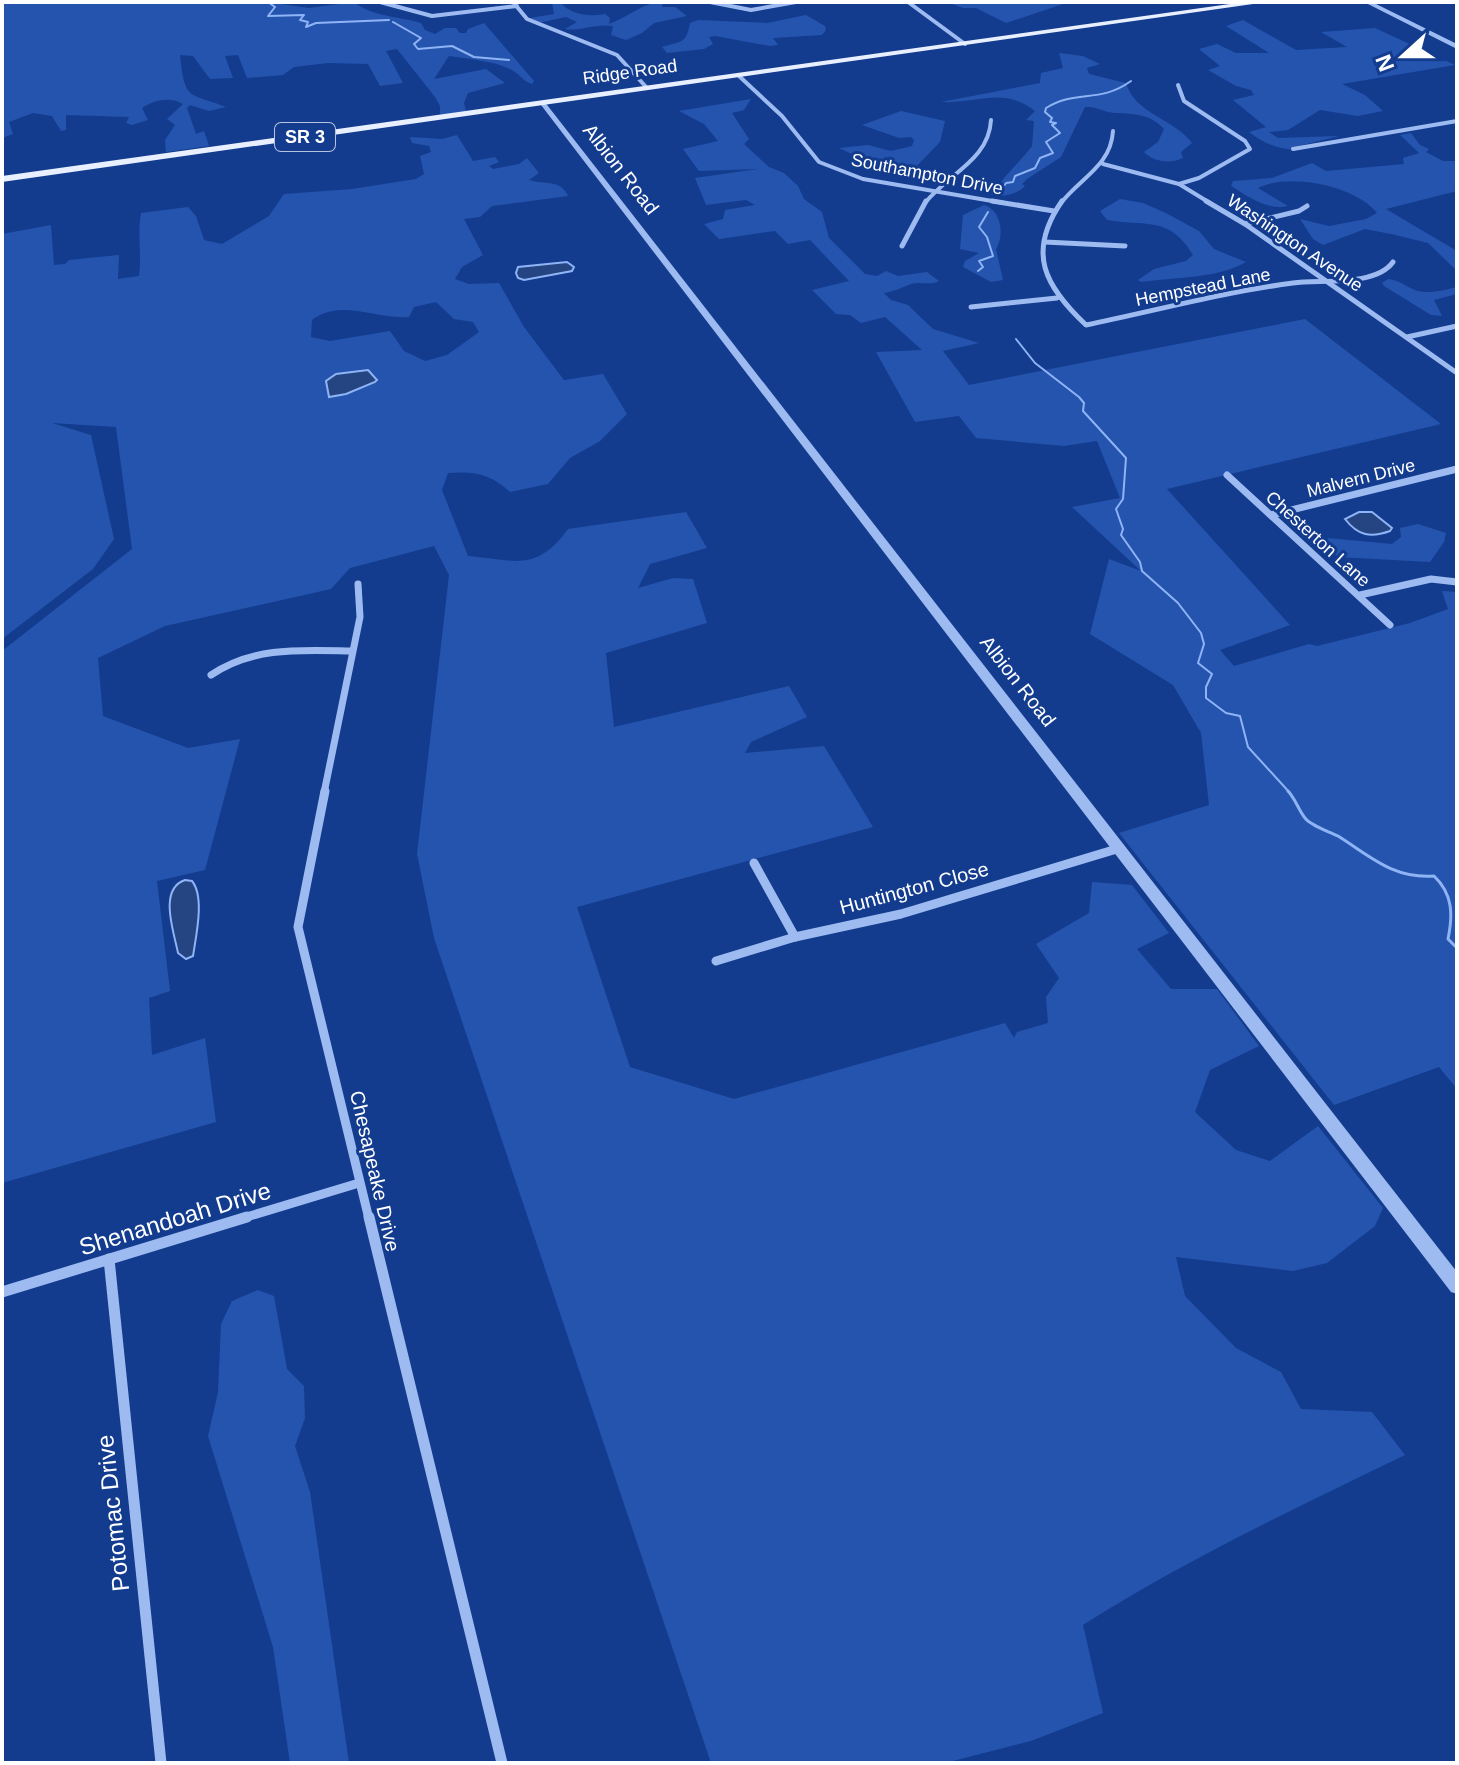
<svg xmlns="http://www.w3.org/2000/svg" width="1459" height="1765" font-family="Arial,sans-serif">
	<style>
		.green { fill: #2554ae; fill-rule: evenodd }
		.water { fill: #254482; stroke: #8fb4f5; stroke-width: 2 }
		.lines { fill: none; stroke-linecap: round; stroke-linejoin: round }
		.stream-far1 { stroke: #8fb4f5; stroke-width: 2 }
		.stream { stroke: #8fb4f5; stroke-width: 3 }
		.minor-far4 { stroke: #9ebbf1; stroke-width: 4 }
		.minor-far3 { stroke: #9ebbf1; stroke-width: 5 }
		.minor-far2 { stroke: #9ebbf1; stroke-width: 7 }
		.minor-far1 { stroke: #9ebbf1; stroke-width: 9 }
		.minor { stroke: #9ebbf1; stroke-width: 11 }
		.tertiary { fill: #9ebbf1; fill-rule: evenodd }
		.primary { fill: #e8efff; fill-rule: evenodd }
		.labels { text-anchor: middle; stroke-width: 6; stroke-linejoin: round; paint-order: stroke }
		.far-street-label { font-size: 18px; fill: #fff; stroke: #133c8f }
		.shield { fill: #133c8f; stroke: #b8c4dd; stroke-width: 2 }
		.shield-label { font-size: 18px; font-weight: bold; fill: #fff }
		.street-label { font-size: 20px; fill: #fff; stroke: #133c8f }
		.near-street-label { font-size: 24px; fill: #fff; stroke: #133c8f }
	</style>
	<rect width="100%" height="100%" fill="#133c8f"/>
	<g class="green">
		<path d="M2,2h265l42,6 45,-6c19,15 44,14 67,21l4,7 10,4 10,-6h11l4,5h6l2,-4 16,-6 50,58 -2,3c-9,-3 -10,-7 -17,-12 -16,-11 -47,-13 -66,-16l-15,23 52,-10 19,14 -37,10 -4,10 2,8 -26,4v-9l-5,-9 -38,-48 -11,2 17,32 -23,3 -12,-22 -40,-1 -34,4 -11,8 -36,3 -9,-23 -13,1 8,22 -23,1 -17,-23 -13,-1c5,47 8,37 46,52l-17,4 -19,-6 -3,3 9,26 8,-3 5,15 -43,6 -1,-12 10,-15 -8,-6 16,-15c-12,-8 -30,-4 -41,4l6,12 -16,5 -6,-2 3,-6 -63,-2v15l-5,1 -9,-15 -19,-3 -24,9 4,12 -11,4z"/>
		<path d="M552,2h8c11,13 29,15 45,12l5,4 -1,6c20,-7 34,-22 54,-22l-1,5h13l12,9 -33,7 -12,10 -16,7 -15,-5 2,-9c-18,-3 -35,6 -48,3l12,-7 -11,-5 -28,6 -8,-5 24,-4z"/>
		<polygon points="947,2 1069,2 1006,23 976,8 963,8"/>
		<path d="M806,15l19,11 1,4 -4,5 -49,3 5,7 -8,1 -55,-10 -6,1 4,7 -9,5 -37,4 -5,-6c20,-6 24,-3 28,-24l8,-3 69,3z"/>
		<path d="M1243,20l53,30 51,-3 -26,-15 54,-4 80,37 -113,19 23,11 18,16 -25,5 -38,-6 -32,20 -19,2 9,6 61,-2 -40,10 -3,4c-19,-1 -33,-7 -47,-18l17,-5 -33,-27 21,-5 -3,-5 -15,-4 -28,-16 12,-4 -21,-17 18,-5 19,9h33l-43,-27z"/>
		<path d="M1059,53l24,3 17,8 -13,4 2,6 37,9c9,31 47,35 66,60l-11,9 2,6c-12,6 -30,4 -39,-6l14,-10 6,-13c-14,-15 -29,-15 -47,-16 -12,0 -20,-7 -32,-6l-24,50 -34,22 -5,5 3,2c-9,9 -21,11 -34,9 13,-19 28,-32 41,-49l2,-25 -8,-1 9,-9c-33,-25 -55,-7 -94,-9l99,-19 1,-10 22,-5z"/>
		<path d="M751,99l-7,11 -12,3 17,26 -5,5 25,23 15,6 14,13 6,13 18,13 7,26 36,36 12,2 9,-5 12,5 29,-4 12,9c-10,5 -18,0 -28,3 -10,4 -16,7 -27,9l7,7 17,5 25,24 46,14 -36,8 26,34 336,-66 136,105 -274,65 123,136 -70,25 14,16 75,-22 8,2 93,-23 38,-14 -6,-18 15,1v497l-18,-22 -105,38 -215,-272 90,-28 -8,-72 -28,-48 -83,-51 19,-75 32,12 -69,-64 48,-9 -23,-57 -33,5 -88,-8 -17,-22 -44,6 -39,-70 46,-2 -37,-33 -24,6 -11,-8 -14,-1 -24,-24 37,-9 -39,-41 -22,4 -13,-13 -56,8 -15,-15 19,-5 2,-9 30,-5 -9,-5 -40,5 -11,-27 63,-9 -59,2 -16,-22 35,-8 -14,-17 -25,-13z"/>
		<polygon points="901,111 945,121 940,142 912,171 858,157 839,148 868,145 891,151 912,146 914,140 911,137 899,138 862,125"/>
		<path d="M1411,133l9,12 9,4 -3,3 17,9h14v30l-71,18 71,42v20l-29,-28 -37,-9 -26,-5 -42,16 -10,-6 -13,-20 29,7 37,-7 11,-6c-20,-27 -89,-41 -119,-25l30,18c-20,5 -41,-10 -57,-20l2,-5 39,-3 40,-15 14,8 78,-7 -1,-6 16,-5 -19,-18z"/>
		<path d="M457,135l16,26 22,-4 4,5 -10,4 4,3 26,-5 8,-6 12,15 -10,7c15,5 32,-1 39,16l-76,10 -12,11 -16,2 19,36 -21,12 -7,12 14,5 30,-1 25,44 40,53 39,-6 24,40 -27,27 -30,17 -22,26 -38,8c-19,-18 -35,-21 -62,-19l-6,17 26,66c47,4 68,17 100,-27l118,-17 21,36 -57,16 -12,24 35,-10 20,1 14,44 -101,30 8,74 175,-41 18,31 -56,25 -6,11 79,-7 49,81 -296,80 53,160 104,32 271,-76 9,15 3,-6 31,-9 -2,-26 13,-19 -23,-34 53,-31 3,-31 40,3 37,48 -32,16 34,40h46l42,57 -49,24 -15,42 41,38 34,11 48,-35 65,82 -8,18 -48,37 -34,8 -117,-14 9,39 51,52 45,24 20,37 71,3 33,43c-109,53 -220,105 -322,170l20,88 -72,28 -86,22h-234l-277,-825 -17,-84 32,-279 -15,-29 -84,22 -19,21 -166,37 -67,32 5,58 85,32 52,-9 -35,131 -48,11 13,110 -21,7 3,57 53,-17 11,84 -214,61v-532l130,-102 -16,-122 -64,-4 39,12 23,104 -21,30 -91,70v-405l49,-9 3,40 11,-1 4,-4 50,-5 -1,24 21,-3c3,-21 -2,-41 2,-63l47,-6 8,9 8,24 18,4 47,-28 15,-22 68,-5 64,-10 8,-5 -4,-18 11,-4 -2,-6 -17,-3 -2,-6 32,2zM436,302l18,17 19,3 6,10 -32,23 -22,6 -21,-10 -14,-20 -60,10 -19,-4 1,-17c29,-22 64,0 97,-3l5,-10z"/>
		<path d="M1120,199l23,4 23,10 33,18 15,18 32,13c-29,17 -72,15 -105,20l-3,-2 16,-11 32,-8 7,-6c-24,-40 -47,-28 -86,-35l-7,-9z"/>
		<path d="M984,205c17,5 21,30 12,44l7,31 -12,2 -28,-15 2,-6 14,-8 -19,-4 3,-34z"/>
		<path d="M1388,279c13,1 19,9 30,12 13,3 27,-1 39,-4v7l-23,6 8,16 -11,-1 -47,-29 -2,-3z"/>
		<polygon points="1418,524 1446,533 1444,542 1430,562 1338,557 1323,544 1328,538 1392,544 1401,537 1400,528"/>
		<polygon points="258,1290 274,1296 287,1369 304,1386 305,1418 295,1446 310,1492 349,1763 290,1763 273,1647 208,1436 218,1392 221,1324 232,1301"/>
	</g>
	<g class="water">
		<polygon points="567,262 574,267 572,271 524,280 518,278 516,273 518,267"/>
		<polygon points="368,370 377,380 375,382 346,394 329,397 326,381 336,374"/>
		<path d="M1359,512h13l20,16 -2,3c-19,7 -32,5 -45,-12z"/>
		<path d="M185,880l7,1c13,16 4,55 1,75l-7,3 -8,-6c-4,-21 -20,-64 7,-73z"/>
	</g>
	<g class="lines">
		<g class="stream-far1">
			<polyline points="254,2 268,2 275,7 268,16 304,15 300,20 308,22 306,27 316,23 389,20"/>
			<polyline points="393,22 421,38 414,44 418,49 452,46 474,57 509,60"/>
			<path d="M998,195l8,-12 7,-1 2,-6 20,-8 5,-10 13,-5 -7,-11 14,-9 -8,-8 4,-2 -6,-1 2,-4 -7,-6 1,-4c31,-19 53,-4 85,-27"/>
			<polyline points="978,271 983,267 979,261 993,256 987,237 979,227 988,212"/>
			<polyline points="1016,339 1035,363 1079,397 1084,403 1083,411 1126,458 1123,499 1116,509 1123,529 1121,535 1140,562 1142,571 1178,603 1201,633 1204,644 1198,663 1212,674 1206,687 1206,698 1226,713 1240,716 1248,747 1290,793"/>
		</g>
		<path class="stream" d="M1288,791c8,9 10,18 17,27 6,8 23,13 33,18 32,20 55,43 96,40 19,18 19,39 14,63l9,9"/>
		<g class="minor-far4">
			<polyline points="380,2 432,16 517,6"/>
			<polyline points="513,2 527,19 617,55 647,88"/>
			<polyline points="710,2 751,10 796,2"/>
			<polyline points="908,2 965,44"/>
			<polyline points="739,76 782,116 819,162 863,179 1004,203"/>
			<polyline points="1178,85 1184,101 1245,141 1250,149 1199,178 1179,184"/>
			<polyline points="1293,149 1457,121"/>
			<polyline points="1103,164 1179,184 1210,203"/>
			<path d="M925,203c23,-29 64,-43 66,-83"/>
			<path d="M1061,203c19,-25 50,-37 52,-72"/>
		</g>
		<g class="minor-far3">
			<polyline points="992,201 1054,211"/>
			<path d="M1062,201c-36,52 -17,85 24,124 68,-14 138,-33 207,-42 28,-4 82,4 100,-21"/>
			<polyline points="1206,201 1245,224 1457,373"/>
			<polyline points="1245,224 1299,211 1307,206"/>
			<polyline points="1045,242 1125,246"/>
			<polyline points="902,246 926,201"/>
			<polyline points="971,307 1057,298"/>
			<polyline points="1407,337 1457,326"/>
		</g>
		<g class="minor-far2">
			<polyline points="1227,475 1390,625"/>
			<polyline points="1271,515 1457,469"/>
			<polyline points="1360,595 1431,579 1457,582"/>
			<path d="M211,675c43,-29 91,-25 141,-24"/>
			<polyline points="324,793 360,617 358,584"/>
		</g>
		<g class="minor-far1">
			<polyline points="325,791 298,927 369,1219"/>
			<polyline points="754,863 795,937"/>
			<polyline points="716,961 795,937 901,914 1120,848"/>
			<polyline points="240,1219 359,1183"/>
		</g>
		<g class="minor">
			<polyline points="369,1217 502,1763"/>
			<polyline points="109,1259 161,1763"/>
			<polyline points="2,1292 247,1217"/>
		</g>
		<g class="tertiary">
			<polygon points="1364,2 1372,2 1457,44 1457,49"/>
			<polygon points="544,101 1457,1272 1457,1294 1451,1292 541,105"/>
		</g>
		<polygon class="primary" points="1244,2 1267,2 2,182 2,176"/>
	</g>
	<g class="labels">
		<g class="far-street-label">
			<text transform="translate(630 72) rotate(-8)" y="6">Ridge Road</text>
			<text transform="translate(927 174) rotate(11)" y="6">Southampton Drive</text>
			<text transform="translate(1295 243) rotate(34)" y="6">Washington Avenue</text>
			<text transform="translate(1203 287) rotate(-11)" y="6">Hempstead Lane</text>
			<text transform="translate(1361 478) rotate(-14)" y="6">Malvern Drive</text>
			<text transform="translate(1318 539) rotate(42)" y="6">Chesterton Lane</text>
		</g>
		<rect class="shield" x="275" y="123" width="60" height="28" rx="6"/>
		<g class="shield-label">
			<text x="305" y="143">SR 3</text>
		</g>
		<g class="street-label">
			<text transform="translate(621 169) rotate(52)" y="7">Albion Road</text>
			<text transform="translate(1018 681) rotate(52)" y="7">Albion Road</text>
			<text transform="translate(914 888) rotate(-15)" y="7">Huntington Close</text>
			<text transform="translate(375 1171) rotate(77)" y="7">Chesapeake Drive</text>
		</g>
		<g class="near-street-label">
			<text transform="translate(175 1219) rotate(-17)" y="8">Shenandoah Drive</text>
			<text transform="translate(113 1513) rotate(-96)" y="8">Potomac Drive</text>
		</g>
	</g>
	<rect width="1459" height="1765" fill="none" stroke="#ffffff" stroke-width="8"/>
	<g transform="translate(1403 56) rotate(249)" stroke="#133c8f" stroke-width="6" paint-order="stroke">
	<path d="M0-6L14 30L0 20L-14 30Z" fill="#ffffff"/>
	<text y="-12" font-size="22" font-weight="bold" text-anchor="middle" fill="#ffffff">N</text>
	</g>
</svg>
